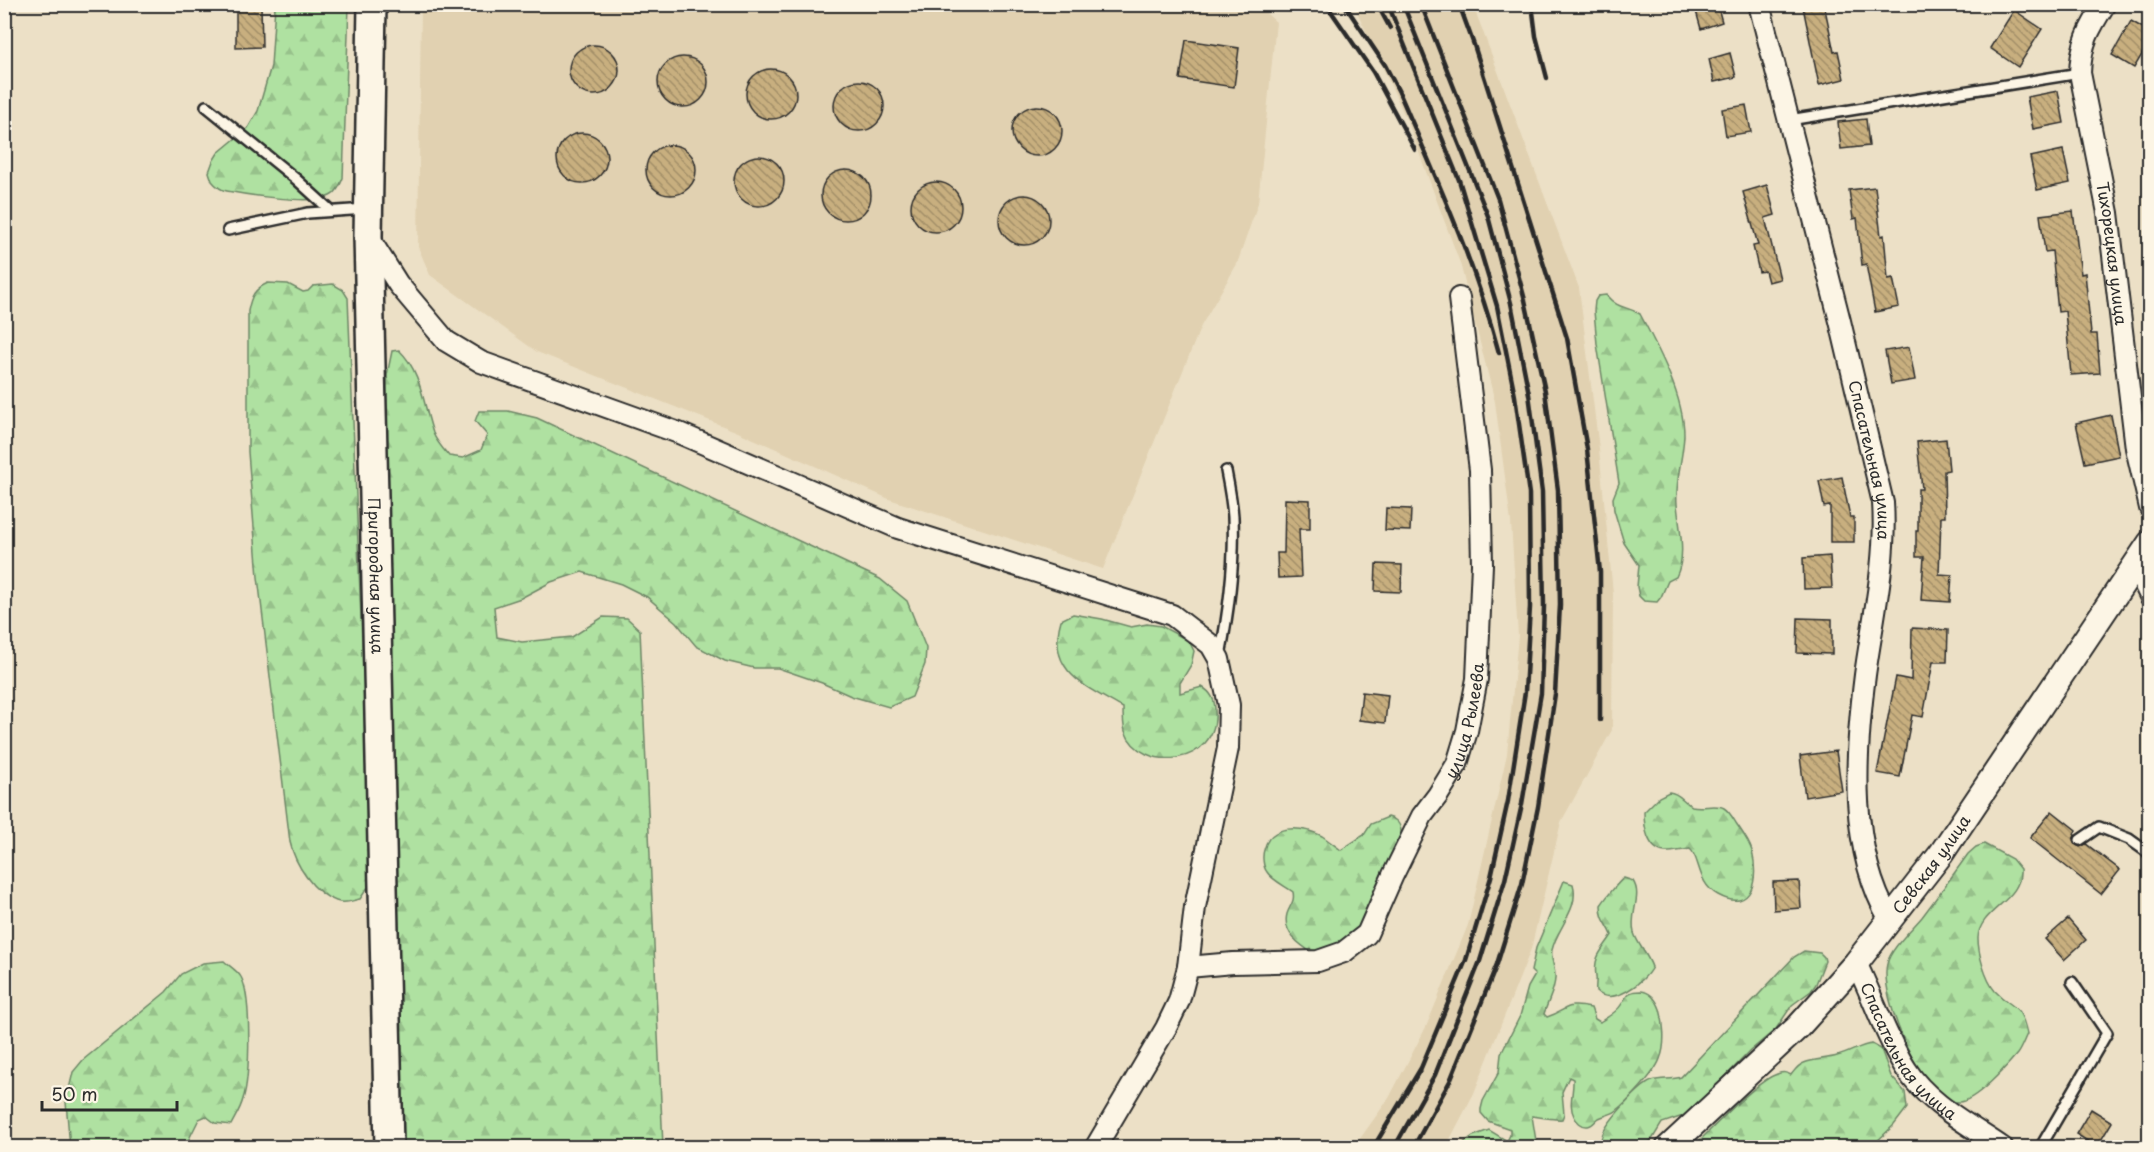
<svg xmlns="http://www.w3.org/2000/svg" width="2154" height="1152" font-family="'Playpen Sans',sans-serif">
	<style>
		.built { fill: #e1d1b1 }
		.forest { fill: url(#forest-firs); stroke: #6d8666; stroke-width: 1.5 }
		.building { fill: url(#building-back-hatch); stroke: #2b2b2b; stroke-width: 1.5 }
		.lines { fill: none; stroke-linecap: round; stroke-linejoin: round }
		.service-casing { stroke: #2b2b2b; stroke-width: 14 }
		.minor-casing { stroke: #2b2b2b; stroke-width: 24 }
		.tertiary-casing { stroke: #2b2b2b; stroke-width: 28 }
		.secondary-casing { stroke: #2b2b2b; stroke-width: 32 }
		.service { stroke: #fcf5e5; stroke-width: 9 }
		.minor { stroke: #fcf5e5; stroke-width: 20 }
		.tertiary { stroke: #fcf5e5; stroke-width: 24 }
		.secondary { stroke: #fcf5e5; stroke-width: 27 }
		.rail { stroke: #2b2b2b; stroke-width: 4.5 }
		.labels { text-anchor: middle; stroke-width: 6; stroke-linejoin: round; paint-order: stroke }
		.street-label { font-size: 16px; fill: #2b2b2b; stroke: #fcf5e5 }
	</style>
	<defs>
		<pattern id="forest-firs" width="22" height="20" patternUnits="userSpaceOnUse" patternTransform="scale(1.5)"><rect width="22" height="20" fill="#afe1a1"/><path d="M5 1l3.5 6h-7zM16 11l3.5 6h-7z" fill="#97c18b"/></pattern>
		<pattern id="building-back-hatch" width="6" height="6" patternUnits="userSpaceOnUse" patternTransform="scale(1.5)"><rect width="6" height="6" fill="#c8af7f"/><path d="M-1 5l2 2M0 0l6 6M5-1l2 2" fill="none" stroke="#a38f68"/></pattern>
	</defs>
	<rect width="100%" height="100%" fill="#ece0c6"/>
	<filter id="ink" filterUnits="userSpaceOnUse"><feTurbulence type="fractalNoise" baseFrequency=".0167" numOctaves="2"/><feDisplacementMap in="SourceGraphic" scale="12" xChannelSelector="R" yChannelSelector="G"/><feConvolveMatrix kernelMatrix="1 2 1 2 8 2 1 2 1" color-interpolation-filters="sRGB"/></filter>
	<g filter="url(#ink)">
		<g class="built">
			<polygon points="1256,4 1276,22 1258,203 1237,264 1201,326 1103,569 889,499 738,432 537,352 430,275 418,247 421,5"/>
			<polygon points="1354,5 1473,5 1579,288 1599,449 1613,593 1612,730 1561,822 1531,949 1474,1093 1446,1147 1354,1147 1389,1098 1426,1027 1468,925 1507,754 1518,636 1511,522 1495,402 1460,263 1408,123"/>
		</g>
		<g class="forest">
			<path d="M275,5h74l-6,173c-3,7 -6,15 -13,18 -17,9 -83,-1 -103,-5 -6,-1 -11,-5 -15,-10l-3,-9 4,-11 5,-8 30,-25 10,-17 13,-45z"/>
			<path d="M268,283l20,1 15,8 5,-1 5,-5 20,-2 10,6 5,8 17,418 5,168 -10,15c-8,2 -16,5 -24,2 -23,-8 -41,-37 -46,-59l-32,-265 -10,-125v-141c3,-15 6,-22 20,-28z"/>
			<path d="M1606,295c13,15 19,10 34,19 18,34 44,82 44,121 -1,24 -9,45 -7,69 2,24 10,51 -1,73l-8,4 -7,16 -4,5 -13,-1 -5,-5 -2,-9 2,-22 -15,-22 -10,-33 -1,-12 6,-15 -22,-139 -3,-33 1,-10 3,-5z"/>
			<path d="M399,350c23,22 24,54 34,83 3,8 10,16 16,23l14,2 18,-8 6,-15 -12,-14 4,-10h29l29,7 343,161 27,22 19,47 -1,16 -13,33 -23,10 -38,-11 -29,-13 -44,-15h-24l-29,-7 -29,-15 -20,-24 -29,-25 -26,-13 -39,-12 -31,10 -30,16 -27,9 3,30 25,5 50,-5 31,-20 24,1 13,12 23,517h-259l-18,-711 1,-61 5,-24z"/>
			<path d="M1073,614l29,5 29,8 16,-3 14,2 28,15 5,10 -3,14 -11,18v10l22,-6c9,5 13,13 13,23 5,55 -74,65 -90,21 -2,-7 -2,-15 -2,-23 -38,-22 -77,-36 -62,-88z"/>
			<path d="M1669,792c11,1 14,10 23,14 10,3 24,-3 32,2 5,3 9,10 12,15 6,9 13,18 16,28 7,27 1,63 -34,44 -21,-11 -18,-38 -28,-46 -8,1 -17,3 -25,3 -18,-2 -21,-26 -21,-40l15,-15z"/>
			<path d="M1388,817c8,2 13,6 13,16 0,16 -39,97 -52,108 -9,7 -25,9 -35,13 -14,-9 -32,-21 -27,-40 3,-9 8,-12 6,-22 -8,-6 -21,-12 -26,-20 -4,-5 -5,-16 -3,-22 6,-27 38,-24 58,-14 6,4 12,9 19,14l23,-15 7,-11z"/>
			<path d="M1984,844l28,15 8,10c3,32 -41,40 -42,69 0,15 7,41 17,53 18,19 25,11 32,43 -3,6 -6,15 -10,20 -11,13 -43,49 -59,48 -37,-1 -79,-107 -71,-138 3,-15 25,-35 35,-47 16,-21 31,-42 46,-63l8,-7z"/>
			<path d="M1624,878l9,3c10,15 -4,33 1,52 4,12 14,22 18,34 -8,16 -40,40 -56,24 -1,-5 1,-10 0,-15 -3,-20 6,-25 16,-41 -5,-13 -11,-14 -11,-30 4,-6 18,-24 23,-27z"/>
			<path d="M1564,881l9,3c7,25 -16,43 -21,66 -2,11 4,18 3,28 0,12 -8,25 -11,36l3,3c22,-7 17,-15 44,-9l4,11 5,3c6,-4 17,-10 21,-17 6,-8 4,-14 20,-14 10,1 16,10 19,18 4,15 6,36 0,50 -5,14 -32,43 -44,52 -5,4 -12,4 -17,7 -4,3 -6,7 -11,8 -6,1 -12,-5 -14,-10 -6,-11 0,-25 -1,-37l-4,-2 -7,15 2,22 -2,5c-5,1 -23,-2 -30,-3l5,31h-79l15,-11 16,-6 18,11 3,-6v-6l-22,-8 -7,-8v-4l2,-8 16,-29 2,-18 19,-38 8,-29 7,-12 -4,-4 5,-23z"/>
			<path d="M1804,951l16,2 4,4 1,4 -9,23 -5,7 -19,14 -16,24 -26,22 -57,59 -7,5 -24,8 -9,15 -10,9h-42c-1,-4 0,-9 2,-14 6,-13 36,-47 49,-52 10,-3 20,-1 29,-4l113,-120z"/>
			<path d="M224,961c5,5 14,10 17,16 11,20 9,101 2,122 -2,9 -8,18 -12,26l-16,-2 -9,-7 -7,3 -14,28h-115l-4,-45 7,-30 10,-12 83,-68 15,-18 22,-11z"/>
			<path d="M1872,1044l9,5 10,27 14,16 2,16 -13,17 -23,22h-178c18,-17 63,-66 84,-73 6,-2 9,-2 14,1 4,-5 7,-10 13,-12 11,-4 23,-4 33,-7 13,-3 23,-11 35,-12z"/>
		</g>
		<g class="building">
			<polygon points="1694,4 1717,4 1722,22 1701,29"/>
			<polygon points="1815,4 1824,4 1834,52 1838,51 1844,79 1819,85 1803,7"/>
			<polygon points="236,5 261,5 262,47 236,48"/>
			<polygon points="2014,10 2042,29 2018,67 1990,48"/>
			<polygon points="2131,21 2150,32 2150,41 2134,68 2112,55"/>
			<polygon points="1186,40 1239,48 1234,87 1180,79"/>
			<circle cx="594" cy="70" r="25"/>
			<polygon points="1730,53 1736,77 1714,82 1709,59"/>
			<circle cx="683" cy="82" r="25"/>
			<circle cx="771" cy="94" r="25"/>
			<circle cx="859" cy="106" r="25"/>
			<polygon points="2058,91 2064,123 2033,129 2027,97"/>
			<polygon points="1746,105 1751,132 1726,136 1722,109"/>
			<circle cx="1037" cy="131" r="25"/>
			<polygon points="1866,119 1869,146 1841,149 1838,122"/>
			<circle cx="582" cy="158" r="25"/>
			<circle cx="671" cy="170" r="25"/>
			<polygon points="2063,150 2070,183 2037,190 2030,157"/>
			<circle cx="759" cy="181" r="25"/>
			<circle cx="846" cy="195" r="25"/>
			<circle cx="936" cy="207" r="25"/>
			<polygon points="1767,185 1775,215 1765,218 1780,279 1768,282 1765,271 1759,272 1753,246 1758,245 1743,192"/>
			<polygon points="1875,187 1881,236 1884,235 1888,279 1893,278 1899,307 1875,312 1866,264 1862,265 1857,218 1853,219 1849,190"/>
			<circle cx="1024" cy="220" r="25"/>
			<polygon points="2073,211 2081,274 2085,273 2091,334 2097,334 2100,373 2071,375 2065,311 2058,312 2052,251 2045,252 2040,215"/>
			<polygon points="1909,347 1915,380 1891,384 1885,351"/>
			<polygon points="2111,415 2119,456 2085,463 2076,423"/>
			<polygon points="1946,439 1949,470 1944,471 1945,517 1941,517 1939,574 1952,575 1950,602 1921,600 1924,557 1916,557 1916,531 1918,531 1918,489 1922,489 1917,442"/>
			<polygon points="1842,477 1850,517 1854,517 1854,542 1830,542 1830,506 1824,507 1819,481"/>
			<polygon points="1285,499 1310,500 1310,529 1299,529 1301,577 1278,578 1277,553 1284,553"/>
			<polygon points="1386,508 1411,509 1410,531 1385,530"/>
			<polygon points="1830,556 1832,588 1804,589 1803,558"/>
			<polygon points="1376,564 1402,565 1401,592 1375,591"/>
			<polygon points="1798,618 1832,619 1832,654 1797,653"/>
			<polygon points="1912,628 1948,630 1947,662 1933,662 1923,717 1912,715 1900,777 1877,773 1896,677 1911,680"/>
			<polygon points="1362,692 1388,695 1385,723 1359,720"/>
			<polygon points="1836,751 1842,791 1805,797 1800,756"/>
			<polygon points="2052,811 2076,830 2074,834 2075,835 2073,840 2075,844 2080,847 2086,844 2120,870 2101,894 2030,838"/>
			<polygon points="1799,881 1801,908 1774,910 1773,882"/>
			<polygon points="2068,919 2086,940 2064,960 2045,939"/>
			<polygon points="2091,1109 2112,1122 2097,1147 2076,1134"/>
		</g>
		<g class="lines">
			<g class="service-casing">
				<g id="service">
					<polyline points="206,106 296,179 330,210"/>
					<polyline points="1789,120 2080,73"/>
					<polyline points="228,230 308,213 366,209"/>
					<path d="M1220,656c9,-46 15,-92 13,-139 -1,-15 -4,-31 -7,-46"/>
					<polyline points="2080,840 2099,827 2129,839 2150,854"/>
					<polyline points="2040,1148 2107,1033 2072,982"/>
				</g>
			</g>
			<g class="minor-casing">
				<g id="minor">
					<path id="s1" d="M1759,4l81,317 43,182c4,58 -10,114 -18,172 -10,80 -17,173 25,245"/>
					<path id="s2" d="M2105,4c-16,25 -24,39 -25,69l28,140 28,235 14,60"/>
					<polyline points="369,238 398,284 446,341 481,362 679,433 898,528 1172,615 1211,645 1219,659 1229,705 1228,748 1195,907 1188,967 1179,1001 1166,1028 1095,1148"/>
					<polyline points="2135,565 2150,596"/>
					<path id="s3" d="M1856,963c17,34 30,75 50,106 22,35 64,56 97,79"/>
					<path id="s4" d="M1188,967l45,-4 85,-2 26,-9 23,-18 26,-59 29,-59 16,-21 19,-31 10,-33 10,-52 5,-115 -2,-94 -21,-172"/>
				</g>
			</g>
			<g class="tertiary-casing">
				<g id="tertiary">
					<path id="s5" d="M1668,1148l130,-121 58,-64 85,-109 209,-311"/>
				</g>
			</g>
			<g class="secondary-casing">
				<g id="secondary">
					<path id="s6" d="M372,4l-4,232 21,912"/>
				</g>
			</g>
			<use href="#service" class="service"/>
			<use href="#minor" class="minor"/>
			<use href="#tertiary" class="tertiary"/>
			<use href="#secondary" class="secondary"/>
			<g class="rail">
				<polyline points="1326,4 1373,72 1415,150"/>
				<path d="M1344,4l41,61 14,27c37,85 76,171 100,261"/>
				<polyline points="1377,4 1390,28"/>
				<polyline points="1459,4 1474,45 1567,338 1587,449 1600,572 1600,720"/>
				<polyline points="1532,4 1536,36 1547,78"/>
				<polyline points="1373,1148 1421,1068 1466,960 1491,877 1508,801 1525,692 1530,607 1529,494 1515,396 1497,306 1459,180 1388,4"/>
				<polyline points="1394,1148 1435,1075 1480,961 1505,880 1522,804 1541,693 1544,606 1542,492 1529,394 1511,303 1488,216 1403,4"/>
				<polyline points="1413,1148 1450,1081 1497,964 1522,884 1538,807 1555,694 1560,605 1558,490 1545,391 1525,300 1498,199 1421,4"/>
			</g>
		</g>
	</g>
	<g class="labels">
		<g class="street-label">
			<text dy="6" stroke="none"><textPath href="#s2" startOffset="258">Тихорецкая улица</textPath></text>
			<text dy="6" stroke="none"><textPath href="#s1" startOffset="470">Спасательная улица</textPath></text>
			<text dy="6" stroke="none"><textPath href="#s6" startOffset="572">Пригородная улица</textPath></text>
			<text dy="6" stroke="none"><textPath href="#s4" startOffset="424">улица Рылеева</textPath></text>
			<text dy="6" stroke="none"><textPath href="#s5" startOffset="388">Севская улица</textPath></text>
			<text dy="6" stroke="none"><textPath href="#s3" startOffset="104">Спасательная улица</textPath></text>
		</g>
	</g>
	<rect width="2154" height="1152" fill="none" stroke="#fcf5e5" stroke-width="24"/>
	<rect x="12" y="12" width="2130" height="1128" fill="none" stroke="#2b2b2b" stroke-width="2" filter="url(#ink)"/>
	<path d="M42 1101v9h135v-9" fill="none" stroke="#2b2b2b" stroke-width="3"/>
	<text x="51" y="1101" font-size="18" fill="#2b2b2b" stroke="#fcf5e5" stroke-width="4.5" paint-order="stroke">50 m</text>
</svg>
